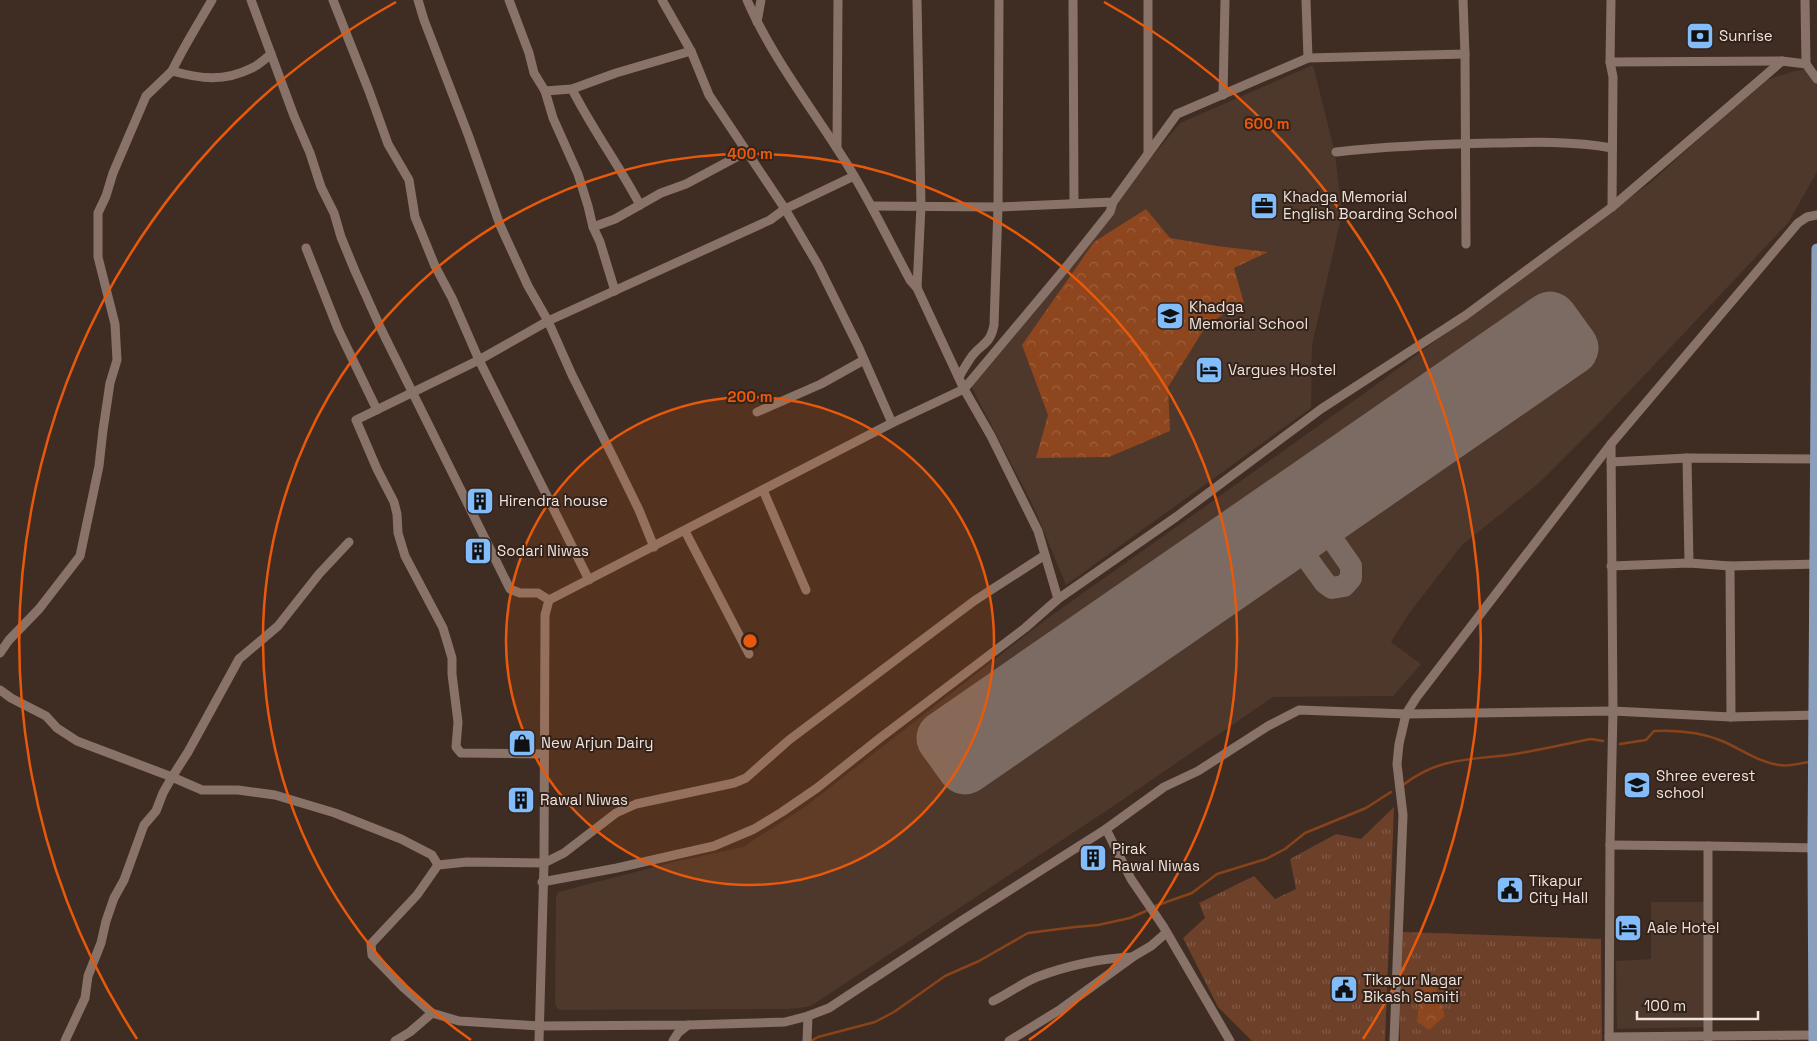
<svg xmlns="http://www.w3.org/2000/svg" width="1817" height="1041" font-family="'Space Grotesk',sans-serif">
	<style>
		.built { fill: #4e372b }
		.grass { fill: url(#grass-tufts) }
		.forest { fill: url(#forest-crowns) }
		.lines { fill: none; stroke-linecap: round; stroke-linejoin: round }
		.stream { stroke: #89431a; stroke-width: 2.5 }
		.taxiway { stroke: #7b6b62; stroke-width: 22 }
		.runway { stroke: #7b6b62; stroke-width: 55 }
		.minor { stroke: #897369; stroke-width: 9 }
		.major { stroke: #8a9fbc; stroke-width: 11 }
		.ring { fill: none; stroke: #e8590c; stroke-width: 2.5 }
		.labels { text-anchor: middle; stroke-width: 4; stroke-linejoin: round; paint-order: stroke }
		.poi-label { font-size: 15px; fill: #efe3dd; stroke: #34231a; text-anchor: start }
		.centre { fill: #e8590c; stroke: #34231a; stroke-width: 2.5 }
		.ring-label { font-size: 15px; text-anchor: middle; font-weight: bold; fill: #e8590c; stroke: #34231a; stroke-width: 4; stroke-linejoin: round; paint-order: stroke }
	</style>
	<defs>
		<pattern id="grass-tufts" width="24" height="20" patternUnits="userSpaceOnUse" patternTransform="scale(1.25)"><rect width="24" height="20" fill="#6c4029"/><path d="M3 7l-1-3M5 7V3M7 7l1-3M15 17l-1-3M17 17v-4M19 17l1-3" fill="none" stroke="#815b48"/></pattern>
		<pattern id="forest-crowns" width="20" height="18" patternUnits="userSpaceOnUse" patternTransform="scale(1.25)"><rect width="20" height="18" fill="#8d461d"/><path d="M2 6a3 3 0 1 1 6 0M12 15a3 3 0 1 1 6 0" fill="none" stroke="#9d613d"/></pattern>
	</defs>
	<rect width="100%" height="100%" fill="#3f2d23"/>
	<g class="built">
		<polygon points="1313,65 1335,153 1342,214 1312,345 1311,408 1066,585 1034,508 968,380 1180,123"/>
		<polygon points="1810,69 1817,82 1817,172 1788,223 1604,418 1538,484 1462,545 1408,615 1391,642 1421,664 1393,696 1273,697 1115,805 814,1004 807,1007 788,1009 560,1010 557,1008 555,1004 556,897 558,892 678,861 743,847 806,806 1048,618 1366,392 1650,183 1763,81 1794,71"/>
		<polygon points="1651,902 1704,902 1705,1027 1617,1029 1616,961 1651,959"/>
	</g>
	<g class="grass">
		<polygon points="1394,807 1385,1041 1252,1041 1218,1007 1183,938 1205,918 1199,903 1254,876 1275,899 1296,889 1290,859 1336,834 1361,839"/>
		<polygon points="1403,932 1601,939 1602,1041 1400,1041 1397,944"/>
	</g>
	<g class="forest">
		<polygon points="1146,209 1170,238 1217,246 1268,252 1234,268 1244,303 1234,307 1206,326 1168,387 1170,431 1109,457 1036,458 1048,415 1022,345 1094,242"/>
		<polygon points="1422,972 1432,975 1445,1016 1429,1030 1417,1022"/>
	</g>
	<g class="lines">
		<g class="stream">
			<path d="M1620,744l26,-4 8,-9c23,-1 47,1 68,10 19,8 36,21 57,24 9,2 21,-2 31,-3"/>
			<path d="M1403,785c35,-27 64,-25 105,-30 28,-4 56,-11 83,-16l12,2"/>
			<polyline points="1155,906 1192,893 1217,874 1266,859 1285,849 1305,833 1366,808 1391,792"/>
			<polyline points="811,1041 818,1037 875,1022 894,1012 945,976 979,961 1028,933 1075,927 1098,925 1130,918 1146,911"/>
		</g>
		<polyline class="taxiway" points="1283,525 1325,583 1332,588 1344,586 1351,578 1351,566 1310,507"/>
		<polygon class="runway" points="1550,319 1571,348 965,767 944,738"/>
		<g class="minor">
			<path d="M212,0c-14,24 -28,46 -40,71 29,8 52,11 80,-3 7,-3 13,-9 19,-14"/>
			<polyline points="251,0 294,116 310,153 321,187 334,213 341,237 355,271 381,329 510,589 520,593 538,593 549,600"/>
			<polyline points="333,0 369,91 388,144 409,180 415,217 435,266 452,298 479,360 589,580"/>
			<polyline points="418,0 424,20 469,137 500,225 528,286 548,321 572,375 614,459 639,510 654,547"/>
			<polyline points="509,0 529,53 534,73 545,91 572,89 616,73 691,51"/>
			<path d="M747,0c23,53 58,99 89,147 28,42 50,88 74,133l7,8 47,101 27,47 47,95 20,68"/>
			<polyline points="917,0 921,206 917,288"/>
			<polyline points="1073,0 1074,203"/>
			<polyline points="1148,0 1148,152"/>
			<polyline points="1306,0 1308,58"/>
			<polyline points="1463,0 1465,54 1466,244"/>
			<polyline points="1611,0 1610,62 1613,77 1612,207"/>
			<polyline points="1805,0 1806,64"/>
			<polyline points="757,22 761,0"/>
			<polyline points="1610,62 1782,61 1806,64 1817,79"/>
			<path d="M572,89c20,40 47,76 68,116"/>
			<polyline points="545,91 553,118 578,174 588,206 593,227 600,242 615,291"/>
			<polyline points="1223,95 1225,0"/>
			<polyline points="837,148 838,0"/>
			<path d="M1336,152c53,-6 105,-8 158,-9 39,-1 79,-2 118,5"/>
			<polyline points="854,176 785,209 818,265 859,348 892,423"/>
			<polyline points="872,206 998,207 1113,202 1177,114 1308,58 1465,54"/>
			<polyline points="593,227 615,219 661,193 686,184 746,152"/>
			<polyline points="306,248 338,329 377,410"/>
			<path d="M959,377c4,-7 8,-14 13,-21 10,-13 18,-11 22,-31l4,-118 1,-207"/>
			<polyline points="757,412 821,384 864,360"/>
			<polyline points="1687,458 1689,563"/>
			<polyline points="1611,462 1687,458 1817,459"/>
			<polyline points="763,490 806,590"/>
			<polyline points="685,531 749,654"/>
			<polyline points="1611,566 1689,563 1730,566 1817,564"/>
			<polyline points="1730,566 1731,717"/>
			<polyline points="0,653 9,640 39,609 80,556 99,466 103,430 110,383 117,360 115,324 98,257 98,213 106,196 113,173 146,96 172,71"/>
			<polyline points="0,690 11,698 46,716 57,728 77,741 172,777 188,752 239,659 278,626 319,574 349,542"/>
			<polyline points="544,754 461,753 456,747 458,722 452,674 452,658 443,628 405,556 398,533 397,514 394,502 377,469 356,420 479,360 548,321 770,220 785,209 709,95 691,51 662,0"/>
			<polyline points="1106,829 1131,879 1163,926 1230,1041"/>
			<polyline points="1610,845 1708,846 1708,1041"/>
			<polyline points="1708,846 1817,848"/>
			<polyline points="542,882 617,868 714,846 754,829 782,812 817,788 880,738 1025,628 1058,599 1176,517 1321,409 1466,315 1612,207 1782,61"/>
			<path d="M993,1001c15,-7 29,-18 44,-24 29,-11 65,-19 95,-20"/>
			<polyline points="432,1013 404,988 372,955 371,944 417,895 438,865 467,862 544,863 564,853 616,813 636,804 734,783 746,778 789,740 974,601 1045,555"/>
			<polyline points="1609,1037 1817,1035"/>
			<polyline points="65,1041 85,998 88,976 101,943 106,921 114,898 124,880 144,825 156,811 163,793 172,777 202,790 238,790 275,795 335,813 401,839 432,855 438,865"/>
			<polyline points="395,1041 410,1032 432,1013 459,1021 539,1026 688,1025 785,1022 808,1016 829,1008 961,921 1106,829 1164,787 1198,771 1268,726 1299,710 1406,714 1613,711 1731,717 1817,715"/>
			<polyline points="539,1041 544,863 545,615 549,600 892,423 964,389 1067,266 1110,212 1113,202"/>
			<polyline points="673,1041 678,1033 688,1025"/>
			<polyline points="807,1041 808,1016"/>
			<polyline points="1009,1041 1061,1009 1134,956 1151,946 1166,933"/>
			<polyline points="1394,1041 1403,815 1397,764 1399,744 1406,714 1416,698 1611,444 1798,223 1807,217 1817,215"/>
			<polyline points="1609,1041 1610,845 1613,711 1611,444"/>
		</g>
		<polyline class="major" points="1814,1041 1813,848 1817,249"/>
	</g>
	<circle cx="750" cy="641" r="244" fill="#e8590c" fill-opacity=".12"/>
	<g class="ring">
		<circle cx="750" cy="641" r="244"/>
		<path d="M471 1040A487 487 0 1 1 1029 1040"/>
		<path d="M137 1039A731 731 0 0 1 396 2M1104 2A731 731 0 0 1 1363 1039"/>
	</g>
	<defs>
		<g id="bank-square" transform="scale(1.4375)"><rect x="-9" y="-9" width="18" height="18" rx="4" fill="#82bcfa" stroke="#34231a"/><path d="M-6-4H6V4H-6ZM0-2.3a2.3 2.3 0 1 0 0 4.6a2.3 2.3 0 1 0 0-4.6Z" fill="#111"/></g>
		<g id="office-square" transform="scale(1.4375)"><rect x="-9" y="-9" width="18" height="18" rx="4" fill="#82bcfa" stroke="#34231a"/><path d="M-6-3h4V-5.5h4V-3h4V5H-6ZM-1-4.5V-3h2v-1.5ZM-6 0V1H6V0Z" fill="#111"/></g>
		<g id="school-square" transform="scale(1.4375)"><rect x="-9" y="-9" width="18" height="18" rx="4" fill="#82bcfa" stroke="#34231a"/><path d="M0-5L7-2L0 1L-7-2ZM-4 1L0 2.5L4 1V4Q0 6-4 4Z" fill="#111"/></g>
		<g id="hotel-square" transform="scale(1.4375)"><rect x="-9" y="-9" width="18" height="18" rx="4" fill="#82bcfa" stroke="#34231a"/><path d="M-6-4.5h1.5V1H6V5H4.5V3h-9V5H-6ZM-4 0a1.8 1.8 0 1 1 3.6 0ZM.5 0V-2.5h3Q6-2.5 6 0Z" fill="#111"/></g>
		<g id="building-square" transform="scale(1.4375)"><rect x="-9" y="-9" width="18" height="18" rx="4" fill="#82bcfa" stroke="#34231a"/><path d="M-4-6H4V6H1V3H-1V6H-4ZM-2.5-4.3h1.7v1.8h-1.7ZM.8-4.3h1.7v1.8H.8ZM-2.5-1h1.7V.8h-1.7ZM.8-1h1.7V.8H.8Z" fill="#111"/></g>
		<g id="shop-square" transform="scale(1.4375)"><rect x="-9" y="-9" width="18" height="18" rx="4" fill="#82bcfa" stroke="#34231a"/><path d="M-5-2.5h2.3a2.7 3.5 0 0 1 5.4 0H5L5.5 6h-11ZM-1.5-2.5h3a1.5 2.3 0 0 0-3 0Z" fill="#111"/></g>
		<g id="civic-square" transform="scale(1.4375)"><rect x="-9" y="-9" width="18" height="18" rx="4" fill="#82bcfa" stroke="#34231a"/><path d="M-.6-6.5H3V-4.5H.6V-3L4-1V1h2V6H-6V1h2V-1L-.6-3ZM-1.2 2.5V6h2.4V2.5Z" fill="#111"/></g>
	</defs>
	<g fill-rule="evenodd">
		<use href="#bank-square" x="1700" y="36"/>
		<use href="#office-square" x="1264" y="206"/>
		<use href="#school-square" x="1170" y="316"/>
		<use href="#hotel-square" x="1209" y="370"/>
		<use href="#building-square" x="480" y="501"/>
		<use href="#building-square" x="478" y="551"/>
		<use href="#shop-square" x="522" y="743"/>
		<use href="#school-square" x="1637" y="785"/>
		<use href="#building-square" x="521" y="800"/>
		<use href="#building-square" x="1093" y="858"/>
		<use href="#civic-square" x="1510" y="890"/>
		<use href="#hotel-square" x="1628" y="928"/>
		<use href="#civic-square" x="1344" y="989"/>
	</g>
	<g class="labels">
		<g class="poi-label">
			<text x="1719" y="41">Sunrise</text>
			<text x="1283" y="202">Khadga Memorial<tspan x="1283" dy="17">English Boarding School</tspan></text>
			<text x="1189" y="312">Khadga<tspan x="1189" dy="17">Memorial School</tspan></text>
			<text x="1228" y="375">Vargues Hostel</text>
			<text x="499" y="506">Hirendra house</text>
			<text x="497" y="556">Sodari Niwas</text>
			<text x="541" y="748">New Arjun Dairy</text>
			<text x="1656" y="781">Shree everest<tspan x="1656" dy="17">school</tspan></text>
			<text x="540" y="805">Rawal Niwas</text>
			<text x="1112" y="854">Pirak<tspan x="1112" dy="17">Rawal Niwas</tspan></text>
			<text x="1529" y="886">Tikapur<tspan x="1529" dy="17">City Hall</tspan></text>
			<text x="1647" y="933">Aale Hotel</text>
			<text x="1363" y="985">Tikapur Nagar<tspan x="1363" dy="17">Bikash Samiti</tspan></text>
		</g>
	</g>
	<circle cx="750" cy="641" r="8" class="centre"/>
	<g class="ring-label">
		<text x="1267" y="129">600 m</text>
		<text x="750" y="159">400 m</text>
		<text x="750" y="402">200 m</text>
	</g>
	<path d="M1637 1011v8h121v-8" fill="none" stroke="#efe3dd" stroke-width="2.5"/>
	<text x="1644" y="1011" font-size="15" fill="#efe3dd" stroke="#34231a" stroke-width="4" paint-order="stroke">100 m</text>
</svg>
